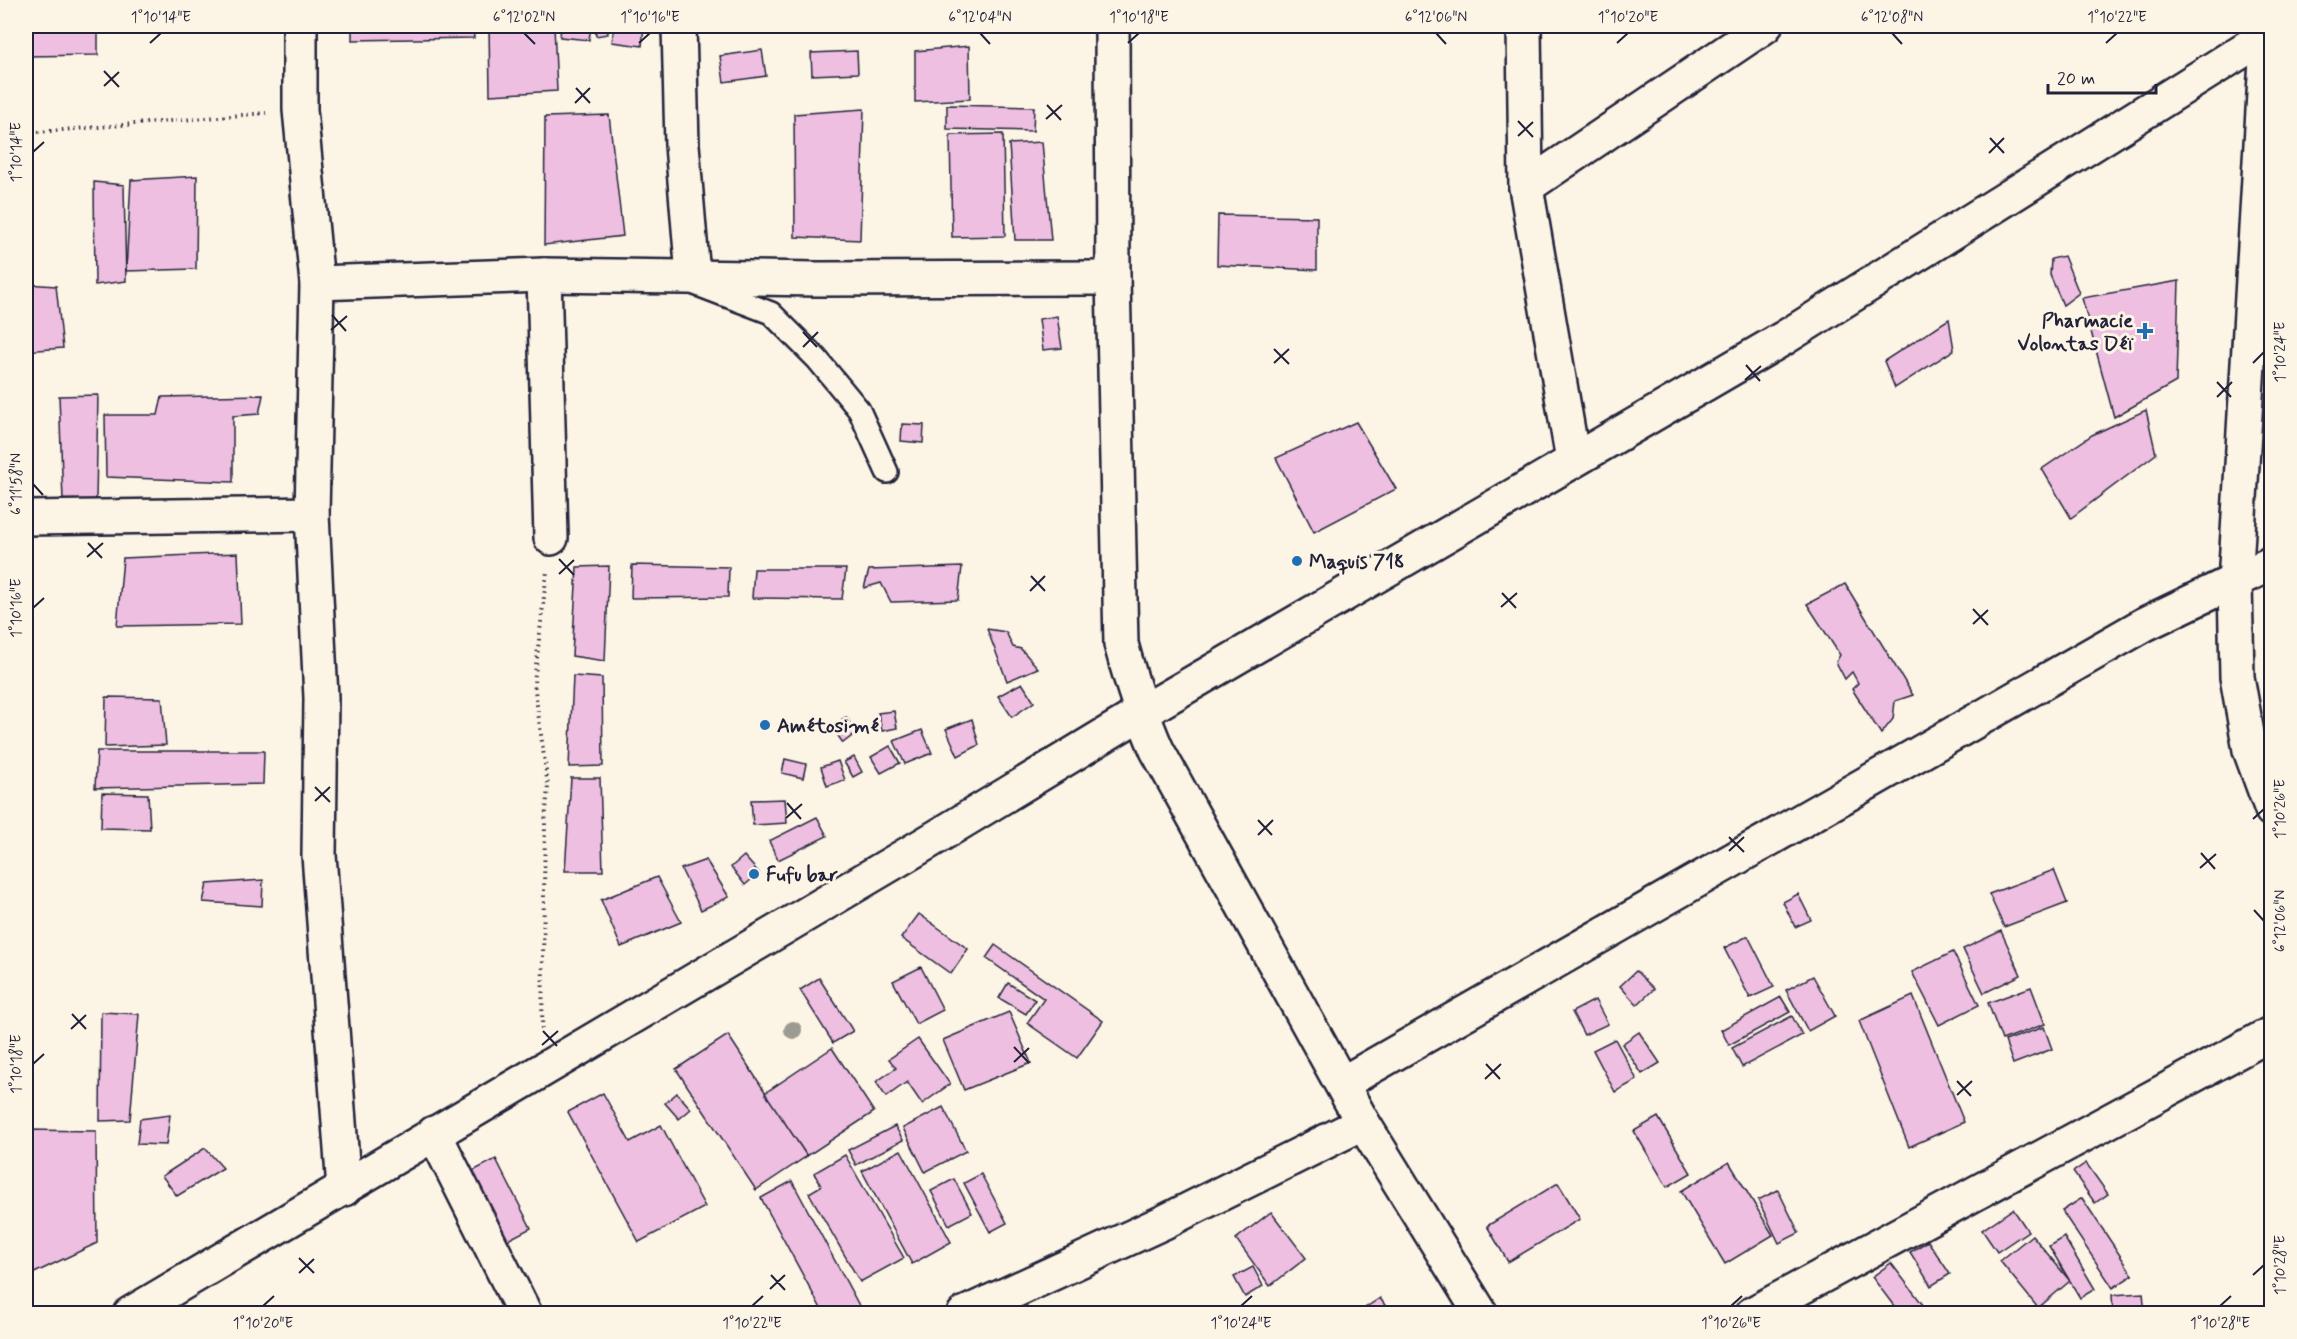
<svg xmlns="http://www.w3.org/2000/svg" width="2297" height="1339" font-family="Mynerve,sans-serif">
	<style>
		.building { fill: #eebfe1; stroke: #22223b; stroke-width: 1.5 }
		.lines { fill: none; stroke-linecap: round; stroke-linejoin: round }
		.lane-casing { stroke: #22223b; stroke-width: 26 }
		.street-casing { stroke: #22223b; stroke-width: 38 }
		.path { stroke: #22223b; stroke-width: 4; stroke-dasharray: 1.5 4.5; stroke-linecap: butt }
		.lane { stroke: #fcf5e5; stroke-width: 21 }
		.street { stroke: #fcf5e5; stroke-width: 33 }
		.tree { fill: #9c9b93 }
		.ticks { fill: none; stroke: #22223b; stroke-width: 2 }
		.poi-dot { fill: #1f6fb2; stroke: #fcf5e5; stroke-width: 2 }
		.labels { text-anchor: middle; stroke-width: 6; stroke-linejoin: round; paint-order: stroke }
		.poi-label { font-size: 20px; font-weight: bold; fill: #22223b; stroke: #fcf5e5; text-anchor: start }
		.neatline { fill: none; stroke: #22223b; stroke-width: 2 }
		.ticks-label { font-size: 15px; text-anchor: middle; fill: #22223b }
	</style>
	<rect width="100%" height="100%" fill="#fcf5e5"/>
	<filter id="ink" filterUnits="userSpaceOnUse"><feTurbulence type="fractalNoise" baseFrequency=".0167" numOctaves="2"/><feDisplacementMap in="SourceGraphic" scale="12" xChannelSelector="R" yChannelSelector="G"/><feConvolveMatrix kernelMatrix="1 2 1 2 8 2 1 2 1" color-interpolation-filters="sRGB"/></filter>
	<g filter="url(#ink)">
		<g class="building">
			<polygon points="26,26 98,26 98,55 26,56"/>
			<polygon points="352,26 473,26 474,38 352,40"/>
			<polygon points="489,26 554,26 557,91 490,95"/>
			<polygon points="561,26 591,26 589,40 560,37"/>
			<polygon points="595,26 607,26 608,34 596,36"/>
			<polygon points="614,26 644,26 642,46 612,42"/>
			<polygon points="969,46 970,99 915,102 915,51"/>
			<polygon points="762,50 766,76 724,82 720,56"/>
			<polygon points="857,51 858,73 812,75 811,53"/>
			<polygon points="947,105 1034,107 1033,131 947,129"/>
			<polygon points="864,109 860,240 795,237 794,114"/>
			<polygon points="609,115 623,236 544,245 545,117"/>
			<polygon points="1003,134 1005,236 952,237 950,135"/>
			<polygon points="1042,142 1051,240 1015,240 1009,144"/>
			<polygon points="197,176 196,269 126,271 131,180"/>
			<polygon points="94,182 124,185 126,281 95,285"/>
			<polygon points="1218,215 1317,217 1317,270 1217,265"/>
			<polygon points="2064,256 2079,293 2063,305 2050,275 2051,259"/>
			<polygon points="2179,281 2176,382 2114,417 2082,298"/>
			<polygon points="26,284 56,286 63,348 26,351"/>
			<polygon points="1057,316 1062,348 1043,350 1039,319"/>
			<polygon points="1949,319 1954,350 1895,388 1884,361"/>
			<polygon points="98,395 96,500 63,500 59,396"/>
			<polygon points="263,395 259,414 233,416 233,482 106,477 105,415 158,415 162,397"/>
			<polygon points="2146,410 2156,454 2071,518 2042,469 2092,435"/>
			<polygon points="1356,422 1396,489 1314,532 1276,458"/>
			<polygon points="902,424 924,425 923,443 901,441"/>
			<polygon points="238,553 241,624 117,626 123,558"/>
			<polygon points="632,565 729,567 728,597 631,598"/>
			<polygon points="609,566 605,661 572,656 577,567"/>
			<polygon points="962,567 958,600 891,602 881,583 864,588 869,570"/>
			<polygon points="754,569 846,569 842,599 752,598"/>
			<polygon points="1845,584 1913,695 1895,701 1893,719 1881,734 1852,689 1858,683 1852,672 1845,679 1836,662 1840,655 1807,604"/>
			<polygon points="987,629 1006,632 1013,647 1021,649 1038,668 1007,681"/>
			<polygon points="573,676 602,678 603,766 569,767"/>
			<polygon points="1022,683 1034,702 1012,717 998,696"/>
			<polygon points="106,697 162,698 166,745 105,747"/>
			<polygon points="894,711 897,728 882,731 878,713"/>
			<polygon points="846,717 856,733 843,743 831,726"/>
			<polygon points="972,719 979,745 958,756 946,729"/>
			<polygon points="922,730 932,753 905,764 894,741"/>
			<polygon points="890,746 900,763 881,773 871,757"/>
			<polygon points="97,751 264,751 263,784 95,788"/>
			<polygon points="854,757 862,772 853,777 844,762"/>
			<polygon points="785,759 806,764 803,778 782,773"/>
			<polygon points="838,761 845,780 827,786 821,767"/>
			<polygon points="571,778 600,778 603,871 565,871"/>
			<polygon points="102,793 148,794 150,829 101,828"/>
			<polygon points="785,799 787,823 753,825 751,800"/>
			<polygon points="817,817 827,836 778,860 769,841"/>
			<polygon points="744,856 759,873 745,885 731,867"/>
			<polygon points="706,860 729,897 701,910 681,869"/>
			<polygon points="2054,870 2067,903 2004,927 1989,894"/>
			<polygon points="657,877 681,922 621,947 601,900"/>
			<polygon points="263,880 262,906 203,902 207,884"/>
			<polygon points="1798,894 1811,920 1795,927 1783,902"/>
			<polygon points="919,914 968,949 951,974 901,938"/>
			<polygon points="2001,931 2021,975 1984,993 1963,949"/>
			<polygon points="1748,936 1774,987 1750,998 1724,948"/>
			<polygon points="995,945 1103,1021 1077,1058 1027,1023 1044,999 986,958"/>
			<polygon points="1953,952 1979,1005 1939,1025 1912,972"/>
			<polygon points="921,967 943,1010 916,1024 893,981"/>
			<polygon points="1636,971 1654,989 1637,1005 1620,986"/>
			<polygon points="1813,976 1835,1016 1808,1031 1786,990"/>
			<polygon points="819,978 853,1031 833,1043 800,990"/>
			<polygon points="1008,983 1035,1000 1026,1014 999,998"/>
			<polygon points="2031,987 2045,1024 2002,1040 1988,1003"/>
			<polygon points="1913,996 1964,1122 1909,1147 1859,1021"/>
			<polygon points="1781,997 1790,1012 1729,1045 1721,1030"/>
			<polygon points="1595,1000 1608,1024 1584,1035 1572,1012"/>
			<polygon points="101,1012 139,1014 130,1120 100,1121"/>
			<polygon points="1009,1012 1031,1063 964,1090 943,1040"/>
			<polygon points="1792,1016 1802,1035 1742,1067 1732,1048"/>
			<polygon points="2044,1027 2052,1049 2013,1064 2005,1041"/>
			<polygon points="1639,1032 1660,1063 1642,1074 1622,1044"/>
			<polygon points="728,1035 807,1156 756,1190 676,1069"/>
			<polygon points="918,1039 950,1084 922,1104 907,1082 886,1097 876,1082 896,1068 889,1059"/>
			<polygon points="1615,1039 1637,1080 1615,1092 1593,1050"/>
			<polygon points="832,1048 874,1112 807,1156 765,1093"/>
			<polygon points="603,1093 630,1142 661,1125 705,1207 639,1242 568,1112"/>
			<polygon points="677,1093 691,1109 679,1119 665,1103"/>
			<polygon points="943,1107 966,1151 925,1172 903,1128"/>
			<polygon points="170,1115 166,1145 137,1144 140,1119"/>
			<polygon points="1658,1117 1691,1173 1667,1187 1634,1131"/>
			<polygon points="895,1126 903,1140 856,1165 848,1150"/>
			<polygon points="26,1130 96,1131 97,1243 26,1277"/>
			<polygon points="205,1148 223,1168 177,1196 162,1176"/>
			<polygon points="901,1150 951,1242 912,1264 862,1171"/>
			<polygon points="845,1155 904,1258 860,1282 809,1193 821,1186 814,1173"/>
			<polygon points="496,1159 531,1228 502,1243 467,1174"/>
			<polygon points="1729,1162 1773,1235 1725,1264 1681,1191"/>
			<polygon points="2086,1163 2108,1194 2095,1203 2073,1172"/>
			<polygon points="981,1174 1007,1223 990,1232 964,1183"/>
			<polygon points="954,1179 972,1213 949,1225 931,1191"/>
			<polygon points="792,1181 862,1311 858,1314 824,1314 761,1198"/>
			<polygon points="1558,1183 1580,1219 1508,1262 1487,1226"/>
			<polygon points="1778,1190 1799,1233 1779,1243 1758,1200"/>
			<polygon points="2082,1198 2133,1275 2113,1288 2062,1211"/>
			<polygon points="2013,1209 2028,1231 1997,1252 1982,1230"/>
			<polygon points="1271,1212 1306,1258 1270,1286 1236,1239"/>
			<polygon points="2032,1235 2070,1281 2038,1308 2000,1261"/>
			<polygon points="2064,1237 2095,1289 2080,1298 2049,1246"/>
			<polygon points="1928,1241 1950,1274 1931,1286 1910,1252"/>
			<polygon points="1891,1263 1930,1314 1900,1314 1872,1277"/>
			<polygon points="1253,1267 1263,1286 1245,1297 1234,1277"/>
			<polygon points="2143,1293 2145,1314 2113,1314 2112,1295"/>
			<polygon points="1380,1298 1391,1314 1356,1314"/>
		</g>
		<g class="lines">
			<g class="lane-casing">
				<polyline id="lane" points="695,284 771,313 817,359 859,410 887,472"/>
			</g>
			<g class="street-casing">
				<g id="street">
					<polyline points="300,26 300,110 317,283 312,514 321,698 319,855 344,1189"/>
					<polyline points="679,26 682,145 693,276"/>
					<path d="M1112,26l1,252 8,366c10,37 21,72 36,106l206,373 118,191"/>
					<polyline points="1524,26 1526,187 1573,460"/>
					<polyline points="2268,26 2235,583 2237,677 2250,750 2272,810"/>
					<polyline points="1526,187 1765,26"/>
					<polyline points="544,275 551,538"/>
					<polyline points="317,283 544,275 817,279 1113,278"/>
					<polyline points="26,518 312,514"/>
					<polyline points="1343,1083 2145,624 2272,563"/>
					<polyline points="434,1133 525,1314"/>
					<polyline points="130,1314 930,841 1141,713 1784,338 2272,32"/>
					<polyline points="964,1314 1164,1222 1363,1123"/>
					<polyline points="1752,1314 2272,1033"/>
				</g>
			</g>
			<g class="path">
				<polyline points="26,133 266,113"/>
				<polyline points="542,1029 545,823 548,786 534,683 547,571"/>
			</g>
			<use href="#lane" class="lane"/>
			<use href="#street" class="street"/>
		</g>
		<circle class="tree" cx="793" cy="1030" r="9"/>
	</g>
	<path class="ticks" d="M524,33l11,11M980,33l10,11M1436,33l10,11M1892,33l10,11M150,43l11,-10M639,43l11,-10M1128,43l11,-10M1617,43l11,-10M2106,43l11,-10M104,71l15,16M104,86l15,-14M576,88l14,15M575,103l15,-15M1047,105l14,15M1046,119l16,-14M1518,121l15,16M1518,136l15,-14M1990,138l14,15M33,152l11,-10M1989,153l15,-15M332,315l14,16M331,330l16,-14M803,332l14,15M803,347l15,-15M1274,349l15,15M1274,363l15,-14M2253,363l11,-11M1746,365l14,16M1745,380l16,-14M2217,382l14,15M2217,397l15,-15M33,484l10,11M88,543l14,15M87,557l16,-14M559,559l15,16M559,574l15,-14M1031,576l14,15M1030,591l15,-15M1502,593l14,15M1501,607l16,-14M33,608l11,-10M1973,609l15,16M1973,624l15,-14M315,787l15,15M315,801l15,-14M787,803l14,16M786,818l16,-14M2253,819l11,-10M1258,820l14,15M1258,835l15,-15M1729,837l15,15M1729,851l15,-14M2201,853l14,16M2200,868l16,-14M2254,910l10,11M72,1014l14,15M71,1029l15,-14M543,1031l14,15M542,1045l16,-14M1014,1047l15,16M1014,1062l15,-14M33,1064l11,-10M1486,1064l14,15M1485,1079l16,-15M1957,1081l14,15M1957,1095l15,-14M299,1258l15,15M299,1273l15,-14M771,1275l14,15M2253,1275l11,-10M770,1289l15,-14M263,1306l11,-10M752,1306l11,-10M1241,1306l11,-10M1731,1306l11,-10M2220,1306l11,-10"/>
	<g class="poi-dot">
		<path d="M2142 322h6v6h6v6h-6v6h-6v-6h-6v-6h6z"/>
		<circle cx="1297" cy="561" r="6"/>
		<circle cx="765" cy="725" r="6"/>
		<circle cx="754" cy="874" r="6"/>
	</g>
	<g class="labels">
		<g class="poi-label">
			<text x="2133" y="327" text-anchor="end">Pharmacie<tspan x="2133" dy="23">Volontas Déï</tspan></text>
			<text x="1309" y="568">Maquis 718</text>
			<text x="777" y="732">Amétosimé</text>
			<text x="766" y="881">Fufu bar</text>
		</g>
	</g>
	<rect width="2297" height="1339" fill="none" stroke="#fcf5e5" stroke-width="66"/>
	<path d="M2048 84v9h108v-9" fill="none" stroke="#22223b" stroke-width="3"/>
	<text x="2057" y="84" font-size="18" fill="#22223b" stroke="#fcf5e5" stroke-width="4.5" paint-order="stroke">20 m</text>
	<rect x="33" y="33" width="2231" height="1273" class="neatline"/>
	<g class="ticks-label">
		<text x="161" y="22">1°10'14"E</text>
		<text x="524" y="22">6°12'02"N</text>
		<text x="650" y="22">1°10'16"E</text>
		<text x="980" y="22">6°12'04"N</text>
		<text x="1139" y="22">1°10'18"E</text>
		<text x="1436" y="22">6°12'06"N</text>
		<text x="1628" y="22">1°10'20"E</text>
		<text x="1892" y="22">6°12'08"N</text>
		<text x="2117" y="22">1°10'22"E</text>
		<text transform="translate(16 152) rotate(-90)" y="5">1°10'14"E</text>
		<text transform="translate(2280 352) rotate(-90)" y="5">1°10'24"E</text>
		<text transform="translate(16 484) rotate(-90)" y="5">6°11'58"N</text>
		<text transform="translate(16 608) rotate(-90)" y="5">1°10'16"E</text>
		<text transform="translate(2280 809) rotate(-90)" y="5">1°10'26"E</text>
		<text transform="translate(2280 921) rotate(-90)" y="5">6°12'06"N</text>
		<text transform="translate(16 1064) rotate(-90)" y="5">1°10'18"E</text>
		<text transform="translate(2280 1265) rotate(-90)" y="5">1°10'28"E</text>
		<text x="263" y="1328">1°10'20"E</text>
		<text x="752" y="1328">1°10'22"E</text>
		<text x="1241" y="1328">1°10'24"E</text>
		<text x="1731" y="1328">1°10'26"E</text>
		<text x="2220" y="1328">1°10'28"E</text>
	</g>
</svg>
